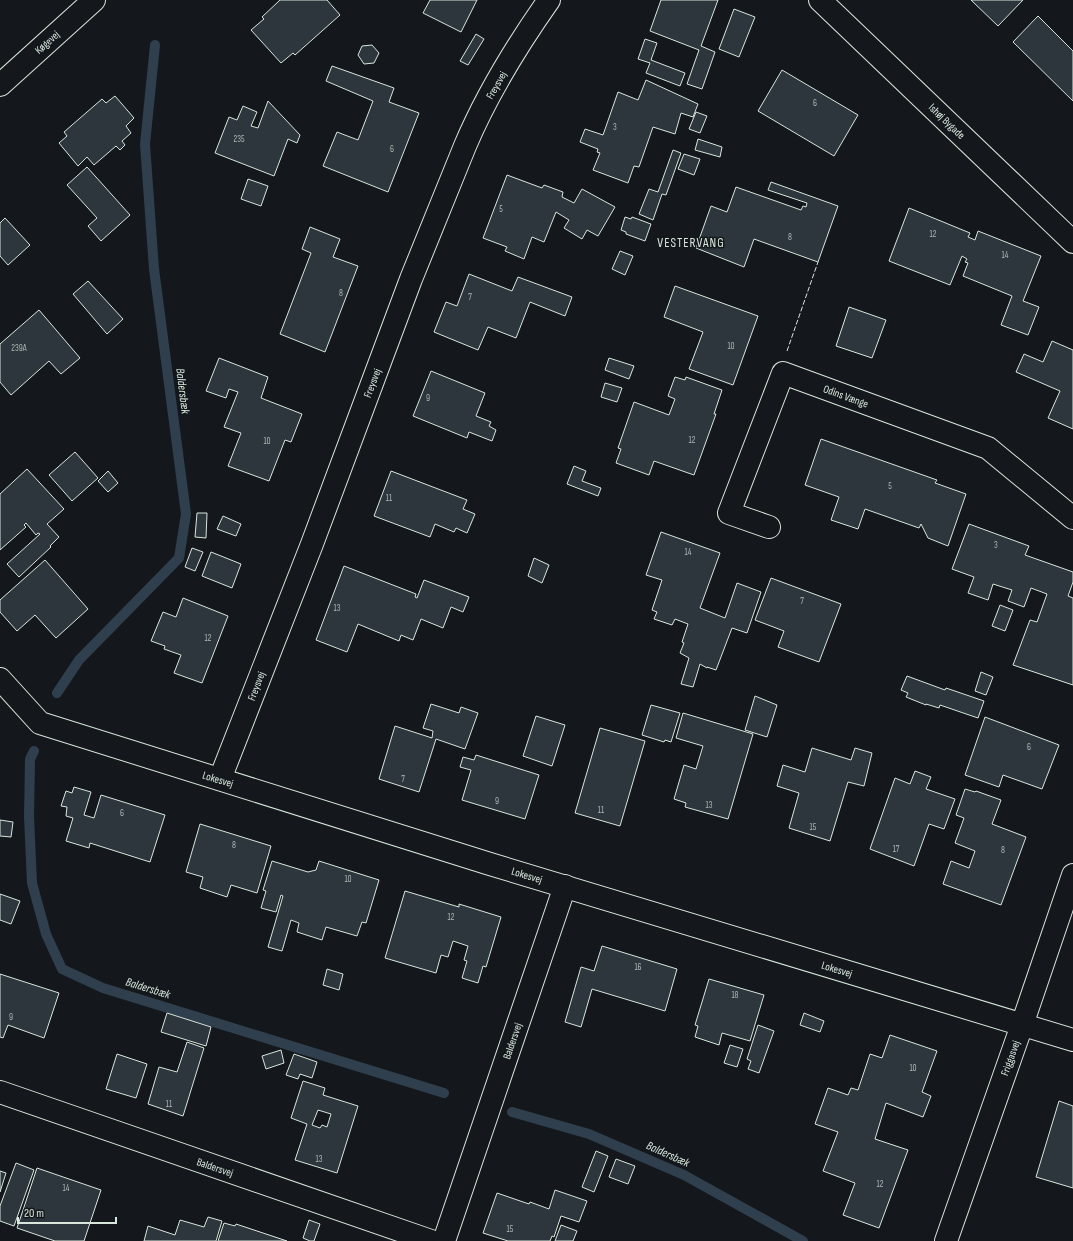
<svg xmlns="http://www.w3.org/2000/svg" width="1073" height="1241" font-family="'Sofia Sans Condensed',sans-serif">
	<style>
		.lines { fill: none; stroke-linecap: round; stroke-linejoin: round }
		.stream { stroke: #2f3f4d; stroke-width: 10 }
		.building { fill: #2c363c; stroke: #d8e6dc; fill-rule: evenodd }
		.street-casing { stroke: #d8e6dc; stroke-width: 24 }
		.secondary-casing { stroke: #d8e6dc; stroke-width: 24 }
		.street { stroke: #14181c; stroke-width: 22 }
		.secondary { stroke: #14181c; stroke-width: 22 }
		.fence { stroke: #d8e6dc; stroke-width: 1; stroke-dasharray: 5 2; stroke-linecap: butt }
		.labels { text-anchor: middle; stroke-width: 3; stroke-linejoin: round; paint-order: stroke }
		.number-label { font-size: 9px; fill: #adbab4 }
		.street-label { font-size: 11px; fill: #d8e6dc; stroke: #14181c }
		.water-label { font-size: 12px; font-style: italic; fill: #d8e6dc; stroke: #14181c }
		.quarter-label { font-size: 13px; letter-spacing: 1px; fill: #d8e6dc; stroke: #14181c }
	</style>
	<rect width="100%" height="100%" fill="#14181c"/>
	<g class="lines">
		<g class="stream">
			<polyline points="57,693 79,660 179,558 186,514 154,269 145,144 155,45"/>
			<polyline points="34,751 30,759 29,817 32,883 46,934 62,969 103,988 444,1093"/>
			<polyline points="512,1112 589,1134 684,1175 803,1241"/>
		</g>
	</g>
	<g class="building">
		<polygon points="280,0 327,0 340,15 295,55 293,53 281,63 251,30 264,19 262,17"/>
		<polygon points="430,0 477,0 461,32 423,13"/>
		<polygon points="661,0 718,0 701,46 715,52 702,89 687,84 699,50 650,31"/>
		<polygon points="971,0 1023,0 998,26"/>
		<polygon points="734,9 755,17 739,57 719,49"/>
		<polygon points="1038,16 1073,51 1073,101 1013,42"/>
		<polygon points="476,34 484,39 468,65 460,61"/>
		<polygon points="645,39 657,43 651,60 685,73 680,86 646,73 650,63 638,59"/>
		<polygon points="372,45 379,53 374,63 364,64 358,55 362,46"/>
		<polygon points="332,66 394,88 389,102 419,113 388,192 323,166 337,132 358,140 373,101 326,81"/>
		<polygon points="782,70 858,115 834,156 758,111"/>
		<polygon points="646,80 698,104 693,117 681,113 675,134 653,127 639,167 634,166 628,183 593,170 600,153 597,152 598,149 580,142 585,129 603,135 618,92 638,100"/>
		<polygon points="115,96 134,118 126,126 131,133 122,141 125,145 120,150 116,146 94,165 87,157 78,166 59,143 67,136 64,132 102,99 106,103"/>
		<polygon points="268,101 300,135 297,143 288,139 274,176 215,153 229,117 237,120 243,106 257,112 251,126 258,128"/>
		<polygon points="696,112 707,116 700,133 689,129"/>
		<polygon points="698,139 722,147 720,157 695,150"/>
		<polygon points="673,150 681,153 666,195 662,194 653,220 639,214 649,189 658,192"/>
		<polygon points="684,154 700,159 694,175 678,169"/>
		<polygon points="87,167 130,215 101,241 88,226 97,218 67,185"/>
		<polygon points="507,175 542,188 544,185 563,192 562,197 574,203 582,189 615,207 598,236 587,230 582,239 564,228 569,220 556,212 544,242 532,237 524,259 505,251 507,247 483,238"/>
		<polygon points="248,179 268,186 261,206 241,199"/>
		<polygon points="771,182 838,206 818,262 754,239 744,267 696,248 711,206 727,212 736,187 801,210 803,206 806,207 807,203 768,190"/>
		<polygon points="909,208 970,233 968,237 975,240 978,231 1041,256 1023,301 1039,307 1028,335 1001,325 1012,296 963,276 968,263 965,262 967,259 962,256 950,285 889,261"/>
		<polygon points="625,217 631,219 632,217 651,224 645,241 626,234 626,232 621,230"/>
		<polygon points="5,218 30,245 8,265 0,256 0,223"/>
		<polygon points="310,227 340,239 333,257 358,266 325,352 280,334 311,253 302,249"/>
		<polygon points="620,251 633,256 625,275 612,269"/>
		<polygon points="469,274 512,291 518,277 572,297 565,316 530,302 516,338 488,327 478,350 434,332 446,302 457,306"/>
		<polygon points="88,281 123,319 107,334 73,294"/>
		<polygon points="675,286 758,316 733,385 689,369 703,332 664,317"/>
		<polygon points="849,307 886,320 872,358 836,346"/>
		<polygon points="39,310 80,358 61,374 49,361 11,395 0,382 0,344"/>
		<polygon points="1052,341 1073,350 1073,429 1048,418 1060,391 1016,372 1024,354 1043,362"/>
		<polygon points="219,358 268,377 261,398 302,414 291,442 285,440 269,481 228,466 241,433 224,427 238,392 229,389 226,398 206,391"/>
		<polygon points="609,358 634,366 629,379 605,370"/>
		<polygon points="431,371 485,393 476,416 491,422 489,426 496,430 492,441 469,432 467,438 413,416"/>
		<polygon points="675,377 685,380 686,377 722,390 714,414 716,414 694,475 654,461 649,475 616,463 621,449 618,448 634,402 669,415 675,399 668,396"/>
		<polygon points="605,383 622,388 617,402 601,397"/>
		<polygon points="821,439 937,480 935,483 966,494 948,546 928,538 921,524 919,528 865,509 858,529 831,520 839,497 805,485"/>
		<polygon points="75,452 98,478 72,501 49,475"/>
		<polygon points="574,466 586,471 582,481 601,488 598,496 567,484"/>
		<polygon points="27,469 64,509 47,524 59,537 50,546 51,547 19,577 7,564 40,534 38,533 36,535 26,523 24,525 26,527 0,550 0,494"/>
		<polygon points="108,471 118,483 108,492 98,481"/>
		<polygon points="391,471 467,500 463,509 475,514 467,533 456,528 454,532 435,524 430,537 374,516"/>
		<polygon points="197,513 207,513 206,538 195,537"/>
		<polygon points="223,516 241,524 236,536 217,529"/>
		<polygon points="969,524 1029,546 1025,555 1073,572 1073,582 1068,596 1073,598 1073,685 1013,665 1030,620 1037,622 1047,594 1031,588 1024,607 1008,601 1012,590 993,584 988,600 968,593 974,577 952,569"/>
		<polygon points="661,532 720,553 700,608 725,618 737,583 761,592 747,633 732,628 716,670 707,667 707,668 700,664 693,687 681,684 689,658 680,653 684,643 682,642 688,624 675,619 672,625 654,619 657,612 652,610 662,580 646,575"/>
		<polygon points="192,548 203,552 195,571 185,567"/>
		<polygon points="211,552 241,564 232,588 202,576"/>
		<polygon points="534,558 549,565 542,583 528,576"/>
		<polygon points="45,560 88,609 56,638 35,615 17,631 0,612 0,600"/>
		<polygon points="344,566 416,594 415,597 417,598 424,580 469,597 463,612 451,607 443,628 421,619 413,640 401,635 399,641 358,624 347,652 316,640"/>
		<polygon points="771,578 841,604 819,662 778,647 784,631 755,620"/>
		<polygon points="183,598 228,616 202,683 174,673 181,655 164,649 165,646 151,641 163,612 176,617"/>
		<polygon points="1000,605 1013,610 1005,631 992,626"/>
		<polygon points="981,672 993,677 986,695 975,691"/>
		<polygon points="907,676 945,690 946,688 984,701 978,718 940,705 939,708 926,704 926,705 906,697 908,693 901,690"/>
		<polygon points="755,696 777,705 767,737 745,730"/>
		<polygon points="431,704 459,713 461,707 478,713 465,749 436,739 419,792 379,779 395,726 432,738 433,731 423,728"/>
		<polygon points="651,705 680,713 671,742 665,740 664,742 642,735"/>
		<polygon points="683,713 753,734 728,819 685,807 686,803 674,799 684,765 696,769 703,746 676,738"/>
		<polygon points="536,716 565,725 552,766 523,756"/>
		<polygon points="985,717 1059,745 1042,789 1003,775 999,787 965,775"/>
		<polygon points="600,728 645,741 620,826 575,813"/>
		<polygon points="812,748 851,760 855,748 872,753 864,786 848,782 830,841 789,828 799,793 777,786 783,765 805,772"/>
		<polygon points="476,755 539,775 525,819 462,800 471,770 460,767 463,757 474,760"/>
		<polygon points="915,771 931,777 926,789 955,799 944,829 929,824 914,866 870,849 895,778 910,784"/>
		<polygon points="74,787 91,792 84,815 94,818 101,795 165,815 150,862 90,843 89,848 66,841 73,818 66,816 67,807 61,806 66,791 72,793"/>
		<polygon points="965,789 975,792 976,791 1001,800 992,824 1026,837 1001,905 943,884 951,861 969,868 975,851 955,843 964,818 956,815"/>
		<polygon points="0,820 13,822 11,837 0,836"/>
		<polygon points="200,824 271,846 257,893 231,885 227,897 200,888 203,877 186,872"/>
		<polygon points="272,861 308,872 316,870 319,861 379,880 366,923 362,922 357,936 326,927 322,940 297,932 299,923 291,920 282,951 268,947 283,896 281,895 276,912 261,908 266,891 263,890"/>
		<polygon points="405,891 459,907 459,904 501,917 486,967 483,966 478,983 462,978 467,961 464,960 468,946 453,941 448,957 441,955 436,973 385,958"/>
		<polygon points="0,894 20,901 11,924 0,920"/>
		<polygon points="602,946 677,969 665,1011 592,989 581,1027 565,1022 581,967 594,971"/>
		<polygon points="327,969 343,974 339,990 323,985"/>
		<polygon points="0,974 59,993 44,1038 8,1025 3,1038 0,1037"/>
		<polygon points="709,979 764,995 750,1041 722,1033 719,1045 695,1037 698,1026 695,1025"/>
		<polygon points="167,1013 211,1027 206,1046 161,1032"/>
		<polygon points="804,1013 824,1021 820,1032 800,1025"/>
		<polygon points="758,1025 774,1031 759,1073 748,1069 751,1061 747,1059"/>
		<polygon points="890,1035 937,1051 922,1092 931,1096 923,1117 886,1103 875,1139 908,1150 879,1228 843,1215 855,1183 823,1171 838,1132 815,1124 828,1088 848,1095 851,1088 858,1090 870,1054 882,1058"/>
		<polygon points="187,1042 204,1048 183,1116 148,1104 159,1067 177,1072"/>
		<polygon points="730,1045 743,1049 737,1067 724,1063"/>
		<polygon points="281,1050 284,1063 266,1069 262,1056"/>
		<polygon points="117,1054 147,1064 136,1098 106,1089"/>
		<polygon points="294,1054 317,1062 312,1078 300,1074 298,1079 286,1075"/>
		<path d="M303,1081l22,7 -2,7 35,11 -21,67 -42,-13 12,-36 -16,-6zM318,1110l13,4 -4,13 -5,-2 -2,3 -8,-3z"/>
		<polygon points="1059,1101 1073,1106 1073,1188 1036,1177"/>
		<polygon points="596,1151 608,1156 594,1192 582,1187"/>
		<polygon points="616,1159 635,1166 628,1184 609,1177"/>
		<polygon points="16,1163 34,1170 14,1226 0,1221 0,1206"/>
		<polygon points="37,1168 101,1190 84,1241 55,1241 17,1228"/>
		<polygon points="0,1171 6,1173 0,1192"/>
		<polygon points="555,1190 587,1201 579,1222 561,1216 554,1237 552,1236 550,1241 508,1241 483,1233 497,1193 529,1204 530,1202 549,1209"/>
		<polygon points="208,1217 222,1221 216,1241 144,1241 148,1226 175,1235 180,1220 204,1227"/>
		<polygon points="309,1220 320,1224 314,1241 310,1241 303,1238"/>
		<polygon points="224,1223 235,1226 236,1224 287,1241 218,1241"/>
		<polygon points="561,1225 577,1231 573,1241 555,1241"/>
	</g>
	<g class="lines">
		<g class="street-casing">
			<g id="street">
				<polyline points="769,527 729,513 783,373 988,448 1073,518"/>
				<polyline points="0,679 40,723 490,864 1073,1040"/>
				<path d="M220,779l92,-235 99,-265 54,-133c21,-50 53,-102 84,-146"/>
				<polyline points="0,1092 431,1241"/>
				<polyline points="444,1241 565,886"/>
				<polyline points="946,1241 1022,1025 1073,875"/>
			</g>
		</g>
		<g class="secondary-casing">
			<g id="secondary">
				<polyline points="820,0 1073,242"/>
				<polyline points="0,85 94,0"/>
			</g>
		</g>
		<use href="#street" class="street"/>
		<use href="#secondary" class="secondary"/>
		<polyline class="fence" points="787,351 818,262"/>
	</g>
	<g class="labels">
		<g class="number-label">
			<text x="815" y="106">6</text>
			<text x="615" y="130">3</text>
			<text x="239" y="142">235</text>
			<text x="392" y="152">6</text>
			<text x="501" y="212">5</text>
			<text x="933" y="237">12</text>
			<text x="790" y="240">8</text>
			<text x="1005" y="258">14</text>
			<text x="341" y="296">8</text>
			<text x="470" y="300">7</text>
			<text x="731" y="349">10</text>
			<text x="19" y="351">239A</text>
			<text x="428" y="401">9</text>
			<text x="692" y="443">12</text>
			<text x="267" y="444">10</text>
			<text x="890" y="489">5</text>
			<text x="389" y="501">11</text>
			<text x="996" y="548">3</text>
			<text x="688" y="555">14</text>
			<text x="802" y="604">7</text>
			<text x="337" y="611">13</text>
			<text x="208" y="641">12</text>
			<text x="1029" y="750">6</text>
			<text x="403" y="782">7</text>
			<text x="497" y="804">9</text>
			<text x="709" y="808">13</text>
			<text x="601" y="813">11</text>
			<text x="122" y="816">6</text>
			<text x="813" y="830">15</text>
			<text x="234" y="848">8</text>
			<text x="896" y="852">17</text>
			<text x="1003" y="853">8</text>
			<text x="348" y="882">10</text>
			<text x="451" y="920">12</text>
			<text x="638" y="970">16</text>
			<text x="735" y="998">18</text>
			<text x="11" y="1020">9</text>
			<text x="913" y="1071">10</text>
			<text x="169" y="1107">11</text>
			<text x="319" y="1162">13</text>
			<text x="880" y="1187">12</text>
			<text x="66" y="1191">14</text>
			<text x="510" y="1232">15</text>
		</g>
		<g class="street-label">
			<text transform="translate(47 42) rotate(-42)" y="4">Køgevej</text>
			<text transform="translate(496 85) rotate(-60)" y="4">Freysvej</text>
			<text transform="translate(947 121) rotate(44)" y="4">Ishøj Bygade</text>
			<text transform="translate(372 383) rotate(-69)" y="4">Freysvej</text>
			<text transform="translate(846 396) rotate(20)" y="4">Odins Vænge</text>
			<text transform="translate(256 686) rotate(-69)" y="4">Freysvej</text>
			<text transform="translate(218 779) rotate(17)" y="4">Lokesvej</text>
			<text transform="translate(527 875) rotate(17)" y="4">Lokesvej</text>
			<text transform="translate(837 969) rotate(17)" y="4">Lokesvej</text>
			<text transform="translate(512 1041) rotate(-71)" y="4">Baldersvej</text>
			<text transform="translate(1010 1058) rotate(-70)" y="4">Friggasvej</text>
			<text transform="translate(215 1167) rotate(19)" y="4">Baldersvej</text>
		</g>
		<g class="water-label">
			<text transform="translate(183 391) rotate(83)" y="4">Baldersbæk</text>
			<text transform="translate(148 988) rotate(17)" y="4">Baldersbæk</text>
			<text transform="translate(668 1154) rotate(24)" y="4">Baldersbæk</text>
		</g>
		<g class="quarter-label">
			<text x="691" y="247">VESTERVANG</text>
		</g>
	</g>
	<path d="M18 1217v6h98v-6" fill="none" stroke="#d8e6dc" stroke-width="2"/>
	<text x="24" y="1217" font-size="12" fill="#d8e6dc" stroke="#14181c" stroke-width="3" paint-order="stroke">20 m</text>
</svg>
